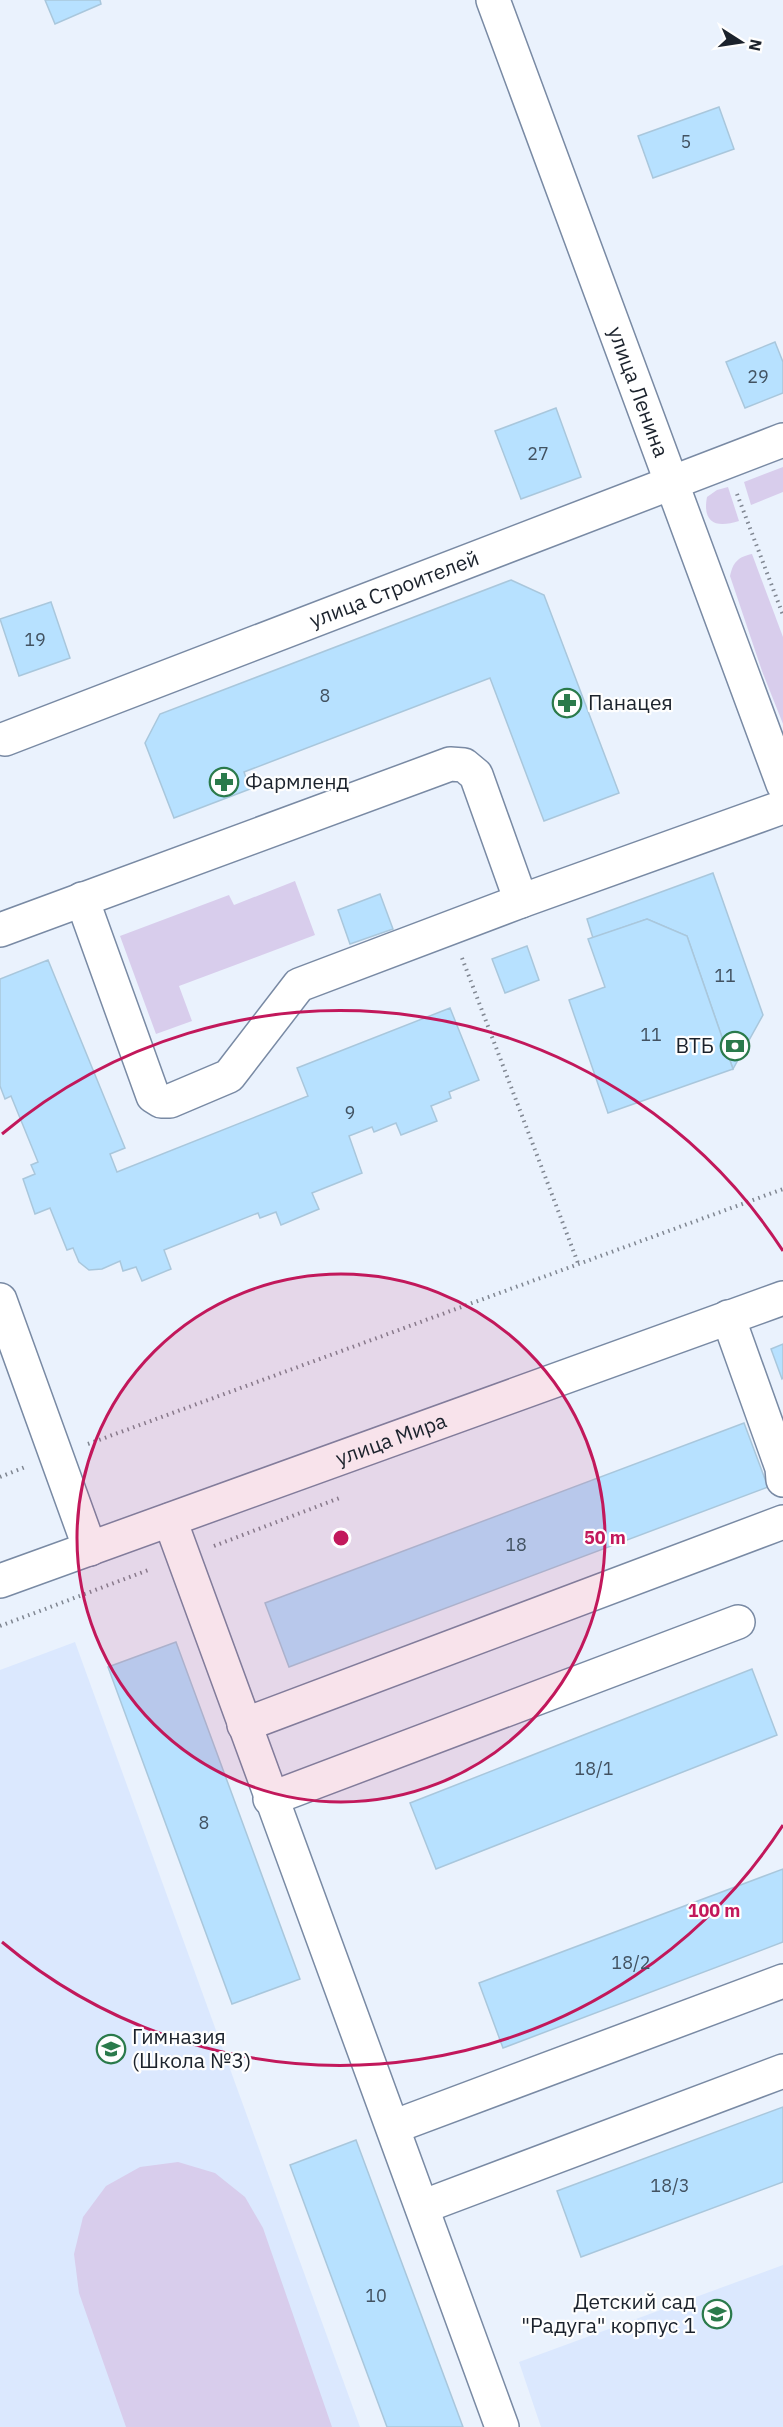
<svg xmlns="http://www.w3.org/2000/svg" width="783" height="2427" font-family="'IBM Plex Sans',sans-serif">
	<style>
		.built { fill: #dbe8fe }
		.green { fill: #d8cdec }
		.building { fill: #b7e1ff; stroke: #a9c7dc; stroke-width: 1.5 }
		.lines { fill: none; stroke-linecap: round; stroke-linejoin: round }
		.minor-casing { stroke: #798aa4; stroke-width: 36 }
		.path { stroke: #808792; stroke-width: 4; stroke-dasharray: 1.5 4.5; stroke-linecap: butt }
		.minor { stroke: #fff; stroke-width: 33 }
		.ring { fill: none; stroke: #c2185b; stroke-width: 3 }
		.labels { text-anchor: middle; stroke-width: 4.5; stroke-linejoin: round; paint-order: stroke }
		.number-label { font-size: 18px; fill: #425261 }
		.street-label { font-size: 21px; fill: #1b222c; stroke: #fefefe }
		.poi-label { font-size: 21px; fill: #1b222c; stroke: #fefefe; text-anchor: start }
		.centre { fill: #c2185b; stroke: #fefefe; stroke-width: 3 }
		.ring-label { font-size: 18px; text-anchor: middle; font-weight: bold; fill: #c2185b; stroke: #fefefe; stroke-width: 4.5; stroke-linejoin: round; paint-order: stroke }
	</style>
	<rect width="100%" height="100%" fill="#eaf2fd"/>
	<g class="built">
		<polygon points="75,1642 360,2427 0,2427 0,1670"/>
		<polygon points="783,2265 783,2427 541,2427 519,2362"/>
	</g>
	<g class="green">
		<polygon points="783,467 783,492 751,505 744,482"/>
		<path d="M728,487l11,34c-22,7 -37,3 -32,-24l10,-7z"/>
		<path d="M752,554l31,83v87l-21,-53 -32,-95c3,-14 8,-19 22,-22z"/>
		<polygon points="295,881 315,935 179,986 192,1021 156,1034 120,936 229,895 234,905"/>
		<polygon points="178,2162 215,2173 245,2197 263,2228 332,2427 126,2427 79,2293 74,2254 83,2217 106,2186 140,2167"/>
	</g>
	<g class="building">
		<polygon points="45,0 100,0 101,4 55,24"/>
		<polygon points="719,107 734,149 653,178 638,136"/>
		<polygon points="775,342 783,362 783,393 745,408 726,362"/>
		<polygon points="556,408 581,477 521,499 495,431"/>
		<polygon points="511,580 544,595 619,793 544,821 490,678 244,772 250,789 174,818 145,743 160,714"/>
		<polygon points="51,602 70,658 19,676 0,619"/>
		<polygon points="713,873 763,1015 733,1069 687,936 647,919 593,938 587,919"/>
		<polygon points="380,894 393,929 350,944 338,910"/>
		<polygon points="647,919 687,936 733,1069 608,1113 569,1000 605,987 588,939"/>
		<polygon points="527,946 539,980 505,993 492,959"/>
		<polygon points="48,960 125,1148 110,1154 117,1172 308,1096 297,1068 450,1008 479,1080 449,1092 451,1098 431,1106 437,1121 401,1135 396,1123 374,1132 372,1127 349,1136 362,1173 312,1193 319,1209 281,1225 276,1212 260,1218 258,1213 164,1250 171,1269 142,1281 136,1267 123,1271 120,1261 102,1269 89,1270 79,1262 73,1248 67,1250 50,1208 35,1214 23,1179 35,1174 31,1165 38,1162 11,1096 5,1099 0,1086 0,979"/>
		<polygon points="783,1344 783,1378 782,1379 771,1349"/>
		<polygon points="744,1423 768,1487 289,1667 265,1603"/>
		<polygon points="176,1642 300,1979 232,2004 108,1667"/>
		<polygon points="752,1669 777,1735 436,1869 410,1803"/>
		<polygon points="783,1869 783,1942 503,2048 479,1983"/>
		<polygon points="783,2107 783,2182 581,2257 557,2191"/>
		<polygon points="356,2140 463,2427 387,2427 290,2165"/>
	</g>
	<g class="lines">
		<g class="minor-casing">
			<g id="minor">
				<path id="s1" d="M493,0l290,784"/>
				<path id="s2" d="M5,739l778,-299"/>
				<polyline points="82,899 153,1096 161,1101 170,1101 229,1076 299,985 521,901 783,807"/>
				<polyline points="0,930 450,764 464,765 476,775 521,901"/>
				<polyline points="0,1300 90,1549"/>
				<polyline points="728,1317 782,1468 783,1480"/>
				<polyline points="170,1520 502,2427"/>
				<path id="s3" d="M0,1581l783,-283"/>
				<polyline points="244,1725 783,1522"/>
				<polyline points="270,1799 738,1622"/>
				<polyline points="393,2127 783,1981"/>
				<polyline points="422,2207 783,2071"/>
			</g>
		</g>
		<g class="path">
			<polyline points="737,494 783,615"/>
			<polyline points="462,958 578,1263"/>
			<polyline points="88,1444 783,1189"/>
			<polyline points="0,1477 25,1467"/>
			<polyline points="214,1546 342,1497"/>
			<polyline points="0,1626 151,1569"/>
		</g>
		<use href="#minor" class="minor"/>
	</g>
	<circle cx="341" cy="1538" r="264" fill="#c2185b" fill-opacity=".12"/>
	<g class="ring">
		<circle cx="341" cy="1538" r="264"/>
		<path d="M783 1825A527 527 0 0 1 2 1942M2 1134A527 527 0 0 1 783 1251"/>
	</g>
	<defs>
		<g id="pharmacy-ring" transform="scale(1.5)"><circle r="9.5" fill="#fefefe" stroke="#2a7a4b" stroke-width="1.5"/><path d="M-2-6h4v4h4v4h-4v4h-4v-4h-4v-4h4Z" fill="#2a7a4b"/></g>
		<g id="bank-ring" transform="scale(1.5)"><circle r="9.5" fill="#fefefe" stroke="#2a7a4b" stroke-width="1.5"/><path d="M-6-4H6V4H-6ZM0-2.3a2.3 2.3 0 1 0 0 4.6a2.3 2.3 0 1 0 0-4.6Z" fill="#2a7a4b"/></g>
		<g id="school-ring" transform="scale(1.5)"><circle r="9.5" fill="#fefefe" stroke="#2a7a4b" stroke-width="1.5"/><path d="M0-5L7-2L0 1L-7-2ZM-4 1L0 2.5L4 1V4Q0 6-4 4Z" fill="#2a7a4b"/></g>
	</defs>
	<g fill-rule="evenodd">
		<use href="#pharmacy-ring" x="567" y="703"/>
		<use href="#pharmacy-ring" x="224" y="782"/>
		<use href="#bank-ring" x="735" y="1046"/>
		<use href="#school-ring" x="111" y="2049"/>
		<use href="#school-ring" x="717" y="2314"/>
	</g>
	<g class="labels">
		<g class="number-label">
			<text x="686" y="148">5</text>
			<text x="758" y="383">29</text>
			<text x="538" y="460">27</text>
			<text x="35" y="646">19</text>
			<text x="325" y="702">8</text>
			<text x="725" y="982">11</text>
			<text x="651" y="1041">11</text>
			<text x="350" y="1119">9</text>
			<text x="516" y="1551">18</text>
			<text x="594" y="1775">18/1</text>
			<text x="204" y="1829">8</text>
			<text x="631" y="1969">18/2</text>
			<text x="670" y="2192">18/3</text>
			<text x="376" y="2302">10</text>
		</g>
		<g class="street-label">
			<text dy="7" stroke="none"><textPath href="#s1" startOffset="418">улица Ленина</textPath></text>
			<text dy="7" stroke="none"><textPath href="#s2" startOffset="417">улица Строителей</textPath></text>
			<text dy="7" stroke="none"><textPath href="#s3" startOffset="416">улица Мира</textPath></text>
		</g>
		<g class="poi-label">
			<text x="588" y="710">Панацея</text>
			<text x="245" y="789">Фармленд</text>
			<text x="714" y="1053" text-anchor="end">ВТБ</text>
			<text x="132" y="2044">Гимназия<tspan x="132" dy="24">(Школа №3)</tspan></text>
			<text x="696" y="2309" text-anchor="end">Детский сад<tspan x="696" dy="24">"Радуга" корпус 1</tspan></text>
		</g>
	</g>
	<circle cx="341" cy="1538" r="9" class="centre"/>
	<g class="ring-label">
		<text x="605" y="1544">50 m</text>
		<text x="714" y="1917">100 m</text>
	</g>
	<g transform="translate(741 42) rotate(102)" stroke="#fefefe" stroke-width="4.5" paint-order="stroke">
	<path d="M0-4.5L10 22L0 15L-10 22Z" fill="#1b222c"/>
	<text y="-9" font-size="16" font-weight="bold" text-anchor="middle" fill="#1b222c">N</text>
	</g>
</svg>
